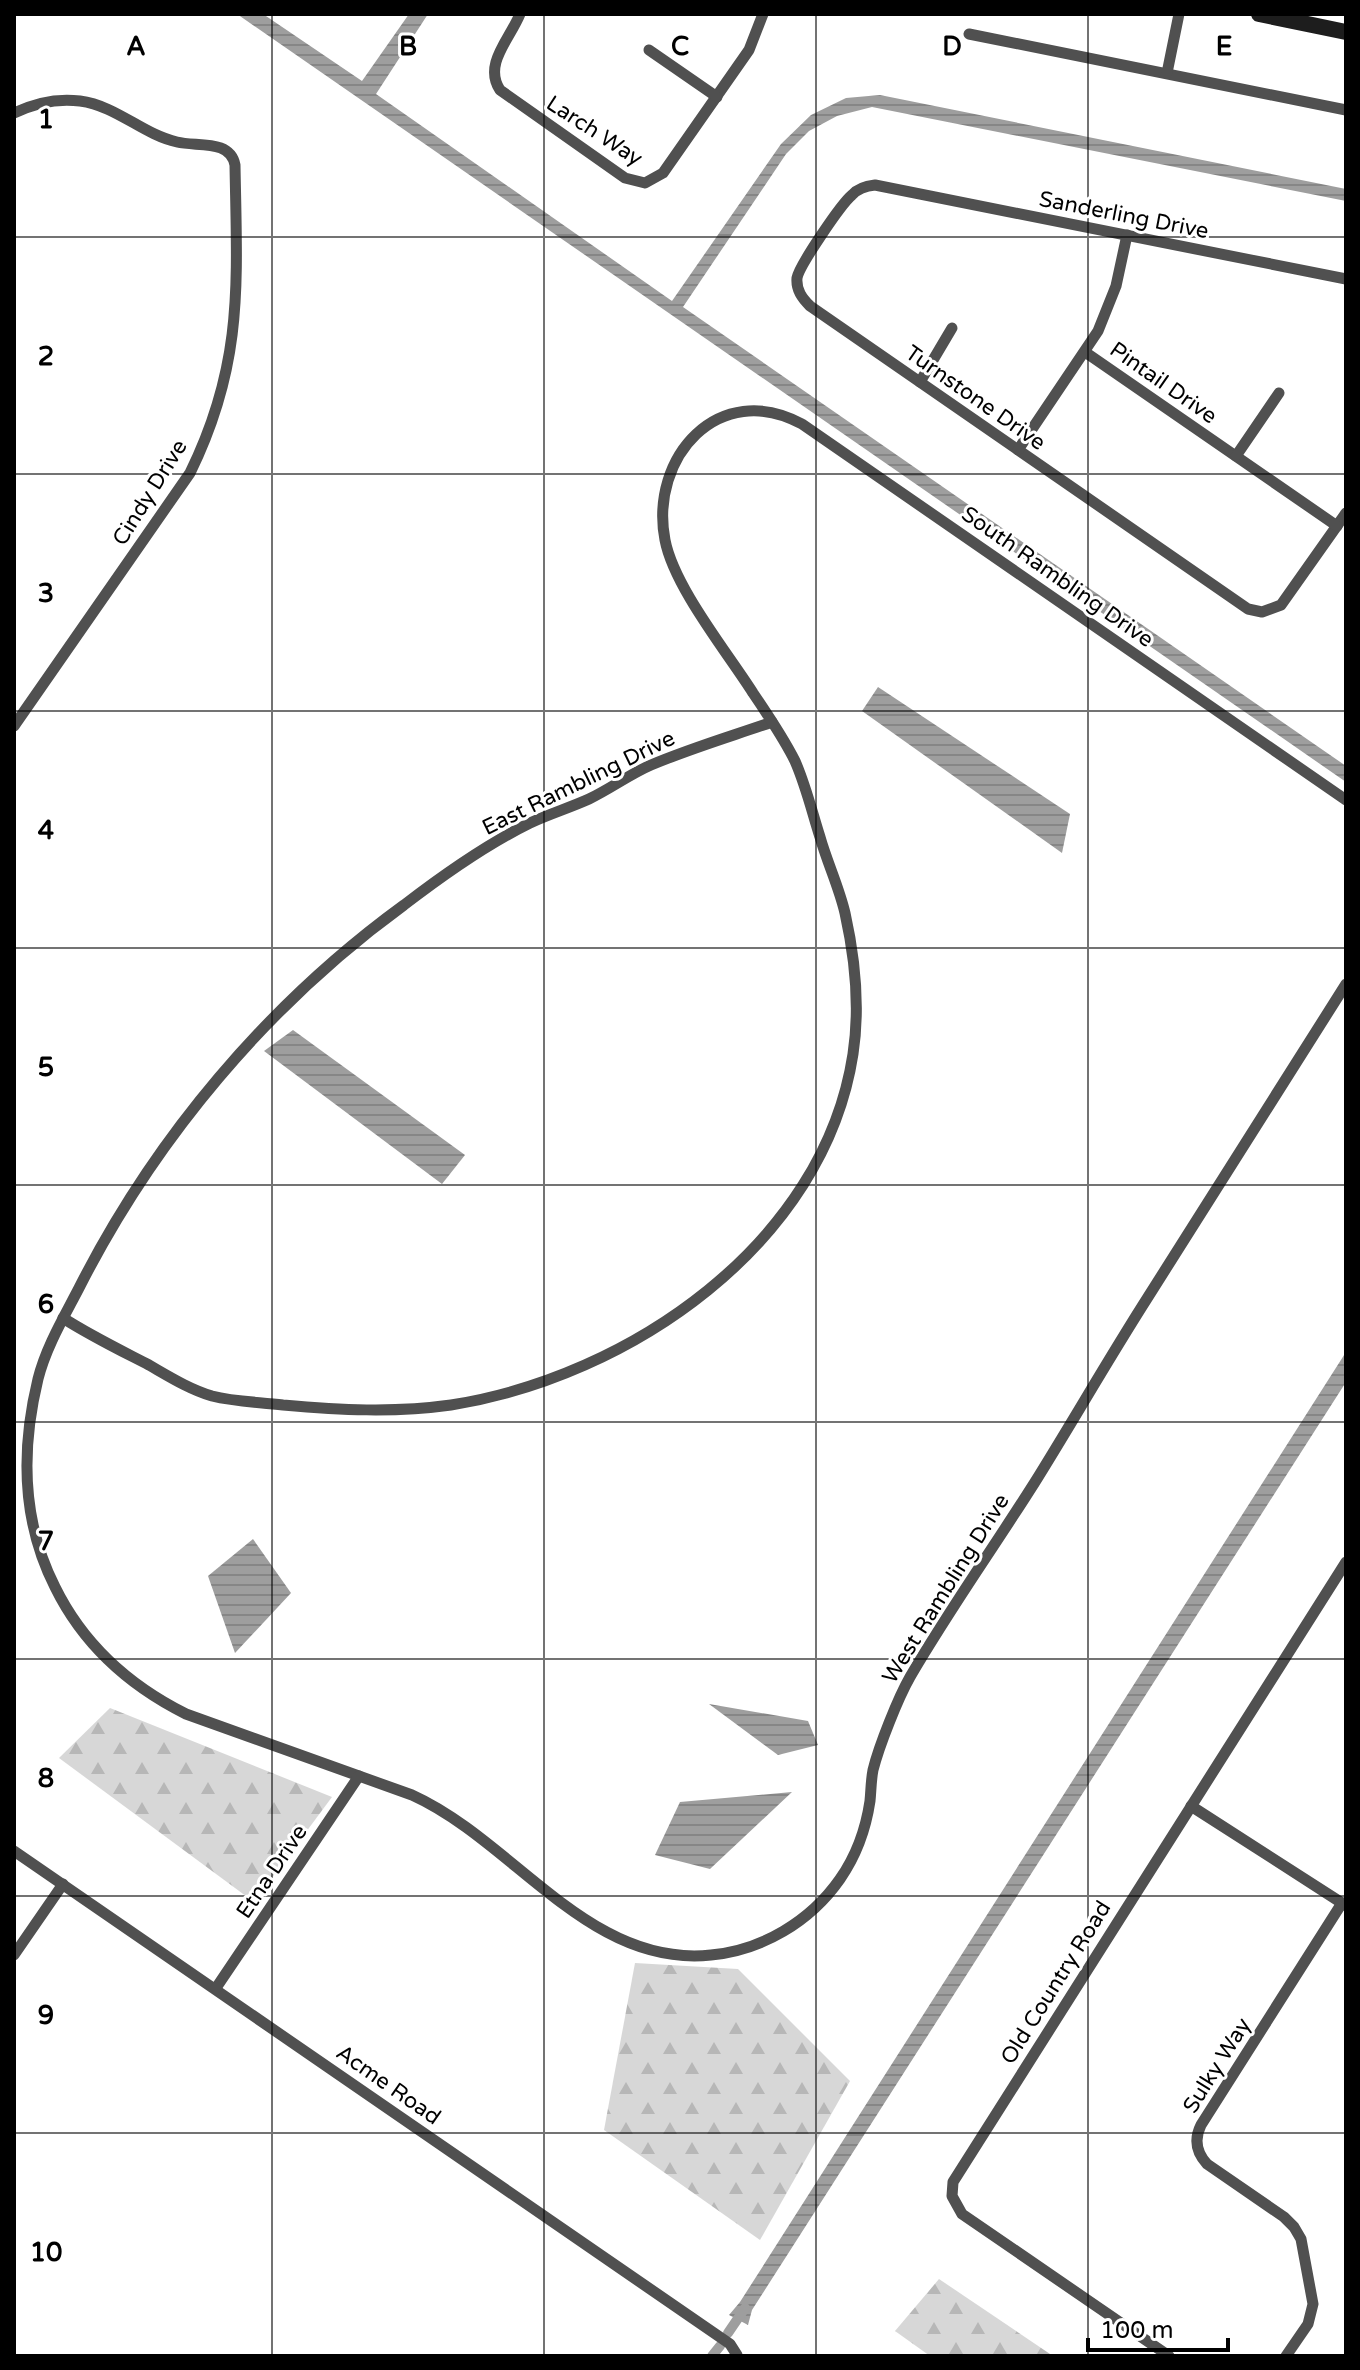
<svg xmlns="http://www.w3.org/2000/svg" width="1360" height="2370" font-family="'Varela Round',sans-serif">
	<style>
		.forest { fill: url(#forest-firs) }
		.water { fill: url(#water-rules) }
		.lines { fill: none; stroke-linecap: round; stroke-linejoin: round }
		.canal { stroke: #9e9e9e; stroke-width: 10 }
		.street { stroke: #505050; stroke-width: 11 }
		.secondary { stroke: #1d1d1d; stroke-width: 16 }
		.grid { fill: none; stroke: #000; stroke-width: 2; stroke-opacity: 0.55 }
		.labels { text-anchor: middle; stroke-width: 6; stroke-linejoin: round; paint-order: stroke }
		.street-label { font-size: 22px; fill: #000; stroke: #fff }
		.grid-label { font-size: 26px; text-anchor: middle; font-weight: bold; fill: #000; stroke: #fff; stroke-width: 6; stroke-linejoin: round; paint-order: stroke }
	</style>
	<defs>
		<pattern id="forest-firs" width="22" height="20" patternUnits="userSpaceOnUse" patternTransform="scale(2)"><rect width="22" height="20" fill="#d7d7d7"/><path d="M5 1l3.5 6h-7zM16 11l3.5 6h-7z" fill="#b7b7b7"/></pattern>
		<pattern id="water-rules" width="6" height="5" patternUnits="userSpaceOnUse" patternTransform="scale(2)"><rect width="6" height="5" fill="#9e9e9e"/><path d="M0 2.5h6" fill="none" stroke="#868686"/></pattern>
	</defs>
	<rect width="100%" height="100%" fill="#fff"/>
	<g class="forest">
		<polygon points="110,1708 332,1797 254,1902 59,1758"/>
		<polygon points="635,1963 738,1969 850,2081 760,2240 604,2130"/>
		<polygon points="939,2279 1053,2356 930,2356 895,2331"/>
	</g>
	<g class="water">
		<polygon points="237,14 263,14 362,81 409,14 428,14 376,94 672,301 781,144 811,115 846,98 880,95 1346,189 1346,201 872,107 837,116 809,131 786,154 683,307 1346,766 1346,782"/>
		<polygon points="878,687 1070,814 1062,853 862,711"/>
		<polygon points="293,1030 465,1155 442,1184 264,1051"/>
		<polygon points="1346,1352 1346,1382 752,2310 748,2325 729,2315 740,2302"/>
		<polygon points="253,1539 291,1593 235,1653 208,1576"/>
		<polygon points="709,1704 808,1721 818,1745 778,1755"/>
		<polygon points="792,1792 710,1869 655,1855 680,1802"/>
	</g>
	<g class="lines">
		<g class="canal">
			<polyline points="728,2333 745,2308"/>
			<polyline points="712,2356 720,2346"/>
		</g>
		<g class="street">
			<path d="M520,14c-10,25 -37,50 -20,76l125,88 20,5 18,-10 86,-123 14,-36"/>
			<polyline points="969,34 1346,110"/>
			<polyline points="649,50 717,97"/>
			<polyline points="1167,73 1179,14"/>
			<path d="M14,113c21,-10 43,-15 66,-12 37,5 62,33 97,41 20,5 53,-3 58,23 2,118 9,198 -45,308l-176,253"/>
			<path d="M1346,279l-471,-94c-9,1 -17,3 -23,10 -11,9 -53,71 -55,83 -1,12 5,20 13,28l438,303 14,3 19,-7 65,-92"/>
			<polyline points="1085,352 1337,526"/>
			<polyline points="920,382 952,328"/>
			<polyline points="1018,450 1098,331 1116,286 1127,235"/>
			<polyline points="1236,456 1279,393"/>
			<path d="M772,722c-40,14 -81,26 -121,43 -21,9 -41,24 -62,34 -20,9 -40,15 -59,24 -45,22 -87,52 -126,82 -136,99 -249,233 -325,383 -15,29 -33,59 -41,91 -17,70 -16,143 17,208 28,57 75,99 131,127l226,81c102,46 177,173 299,160 51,-5 99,-33 129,-76 16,-23 26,-51 30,-78 1,-10 1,-21 3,-31 6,-24 25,-72 37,-93 39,-67 84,-130 125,-195 38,-61 74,-124 113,-185 65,-104 132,-208 198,-313"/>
			<path d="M63,1318c28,18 57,32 86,47 21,12 40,24 63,31 24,6 47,6 71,9 56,5 111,8 168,0 178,-28 373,-161 402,-351 7,-46 2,-96 -8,-141 -6,-26 -18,-51 -25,-76 -8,-25 -14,-51 -25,-76 -12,-24 -27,-46 -42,-68 -26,-41 -79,-106 -88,-153 -16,-83 54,-161 137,-116l544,376"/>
			<polyline points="1191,1806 1345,1905"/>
			<polyline points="14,1851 730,2344 737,2355"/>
			<polyline points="14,1955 63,1884"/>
			<polyline points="216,1988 359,1776"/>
			<polyline points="1169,2356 962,2214 952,2196 953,2182 1346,1562"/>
			<path d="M1286,2356l22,-32 5,-20 -12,-65 -7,-12 -10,-10 -77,-53c-11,-12 -13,-25 -6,-39l141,-222"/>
		</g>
		<polyline class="secondary" points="1259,14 1346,32"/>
	</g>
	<path class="grid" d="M272,14v2342M544,14v2342M816,14v2342M1088,14v2342M14,237h1332M14,474h1332M14,711h1332M14,948h1332M14,1185h1332M14,1422h1332M14,1659h1332M14,1896h1332M14,2133h1332"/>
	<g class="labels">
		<g class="street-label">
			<text transform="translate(595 130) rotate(33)" y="8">Larch Way</text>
			<text transform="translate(1124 214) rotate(11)" y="8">Sanderling Drive</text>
			<text transform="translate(1164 382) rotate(35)" y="8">Pintail Drive</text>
			<text transform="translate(976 397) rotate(35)" y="8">Turnstone Drive</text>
			<text transform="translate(149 492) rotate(-58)" y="8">Cindy Drive</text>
			<text transform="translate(1058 576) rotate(35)" y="8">South Rambling Drive</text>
			<text transform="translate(578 782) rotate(-26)" y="8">East Rambling Drive</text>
			<text transform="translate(945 1588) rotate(-58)" y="8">West Rambling Drive</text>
			<text transform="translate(271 1871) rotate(-56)" y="8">Etna Drive</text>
			<text transform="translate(1055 1982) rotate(-58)" y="8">Old Country Road</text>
			<text transform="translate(1216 2065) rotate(-58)" y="8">Sulky Way</text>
			<text transform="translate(389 2084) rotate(35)" y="8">Acme Road</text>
		</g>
	</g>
	<g class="grid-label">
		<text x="136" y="55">A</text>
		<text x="408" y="55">B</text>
		<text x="680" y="55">C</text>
		<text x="952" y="55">D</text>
		<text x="1224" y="55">E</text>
		<text x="46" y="128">1</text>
		<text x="46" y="365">2</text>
		<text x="46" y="602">3</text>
		<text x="46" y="839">4</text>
		<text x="46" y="1076">5</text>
		<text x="46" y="1313">6</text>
		<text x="46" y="1550">7</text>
		<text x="46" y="1787">8</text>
		<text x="46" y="2024">9</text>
		<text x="46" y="2261">10</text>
	</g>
	<rect width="1360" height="2370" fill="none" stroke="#000000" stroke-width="32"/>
	<path d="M1088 2338v12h140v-12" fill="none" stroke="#000000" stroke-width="4"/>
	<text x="1100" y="2338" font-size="24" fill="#000000" stroke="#ffffff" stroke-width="6" paint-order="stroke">100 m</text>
</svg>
